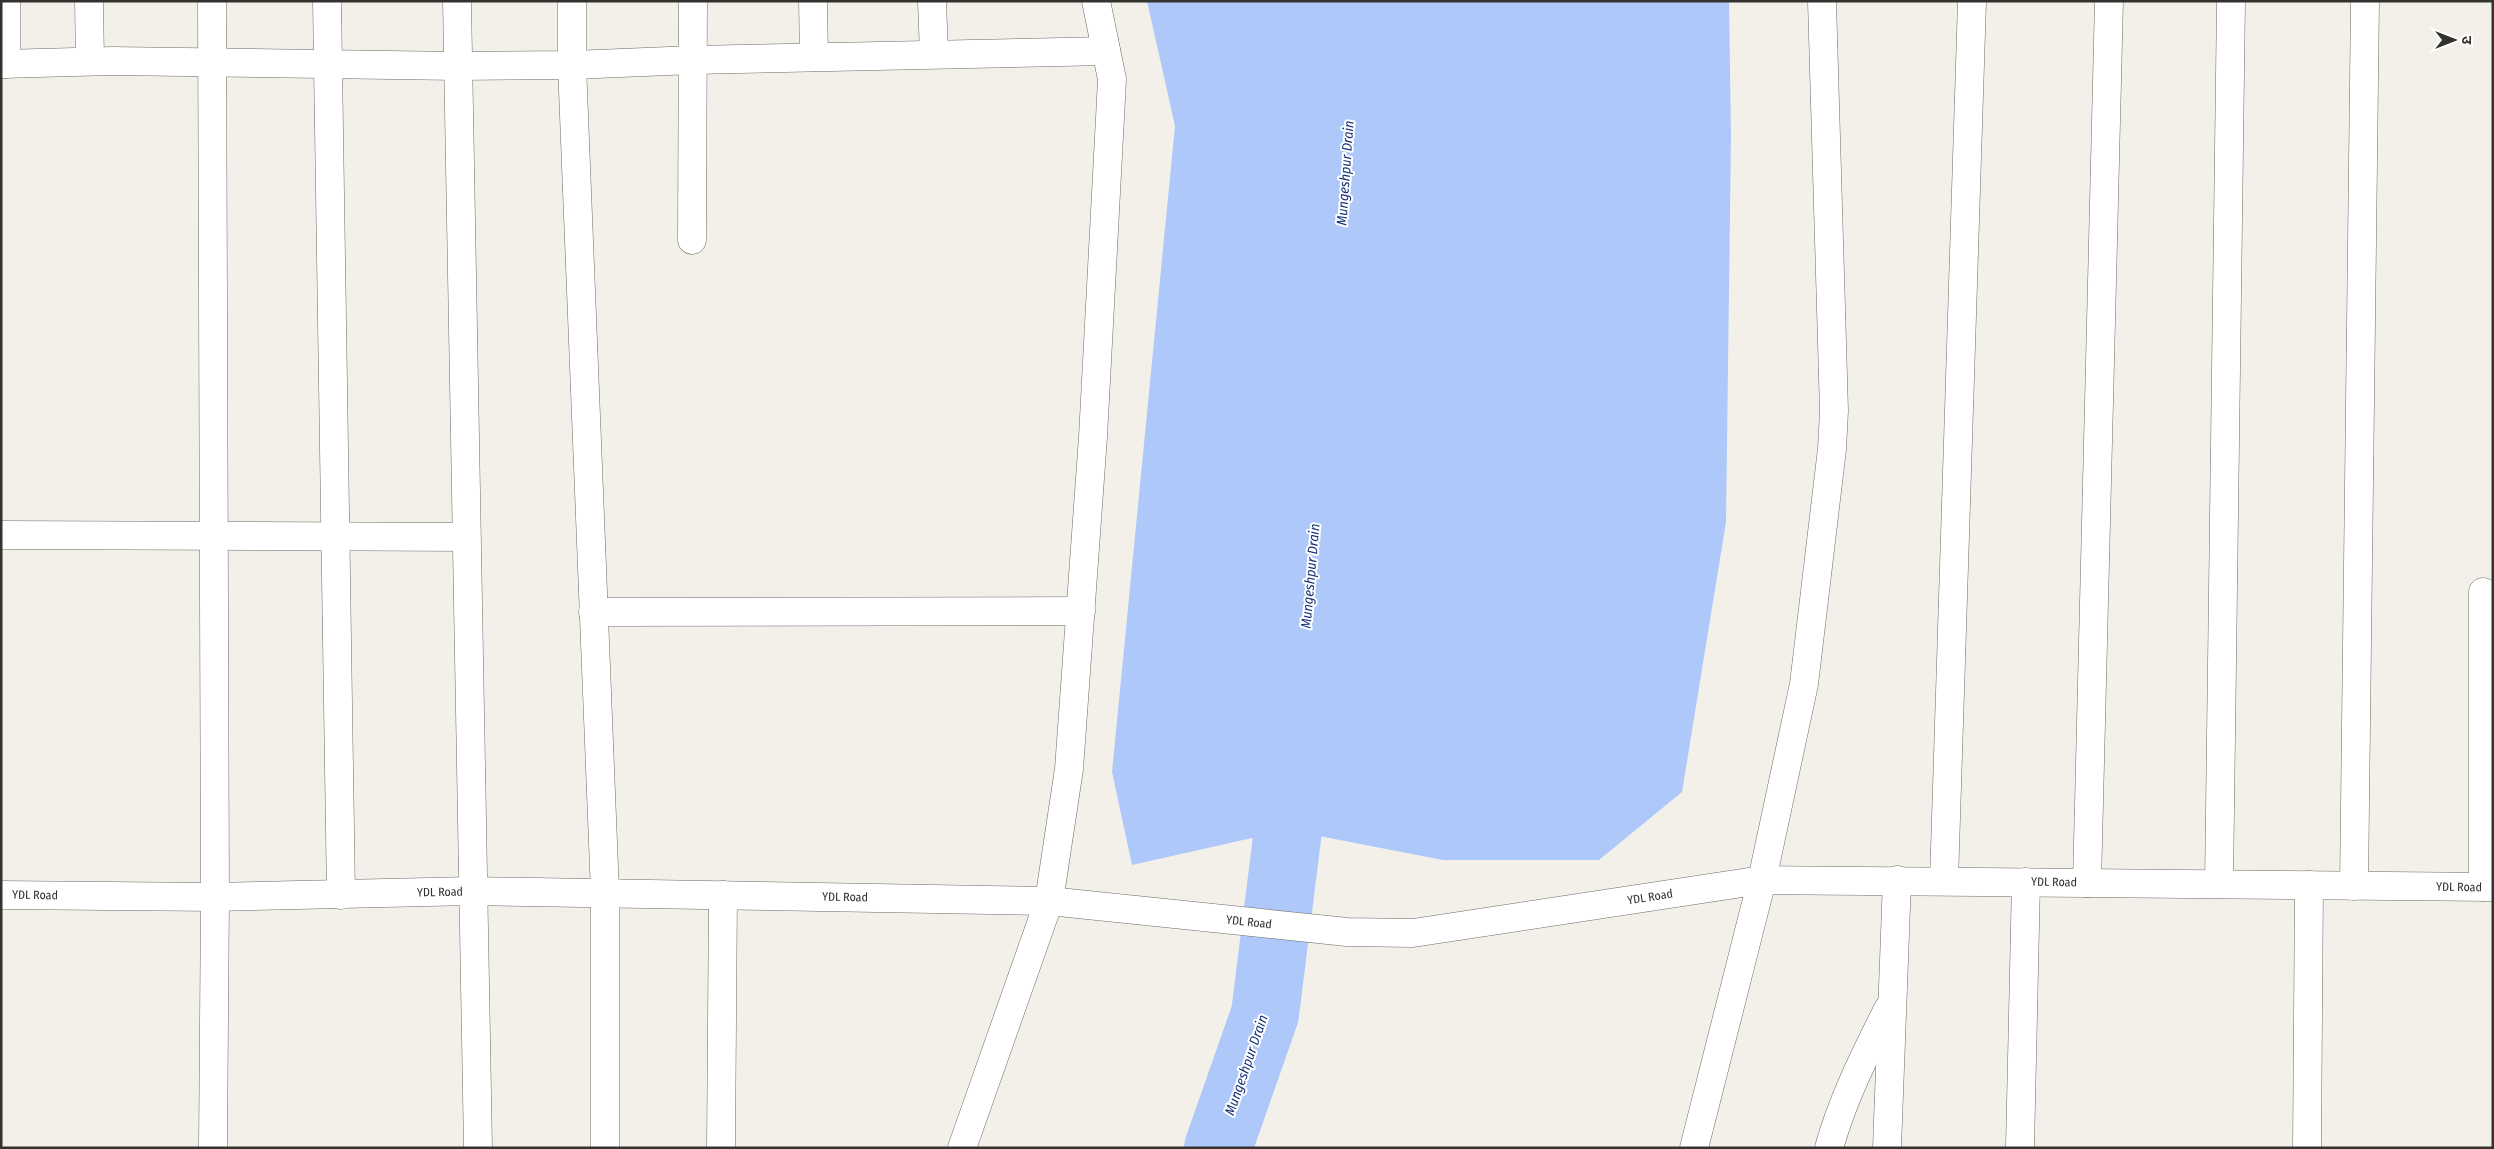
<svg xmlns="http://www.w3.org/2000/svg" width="2494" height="1149" font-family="'Fira Sans Condensed','Noto Sans Devanagari',sans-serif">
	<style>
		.water { fill: #afc8fa }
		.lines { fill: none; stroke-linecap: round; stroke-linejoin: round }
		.river { stroke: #afc8fa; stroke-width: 68 }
		.street-casing { stroke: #6e6b66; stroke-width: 29 }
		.secondary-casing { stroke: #6e6b66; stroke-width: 29 }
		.street { stroke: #fff; stroke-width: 28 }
		.secondary { stroke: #fff; stroke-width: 28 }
		.labels { text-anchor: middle; stroke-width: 4; stroke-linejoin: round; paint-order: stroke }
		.street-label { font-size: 12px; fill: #33322f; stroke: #fff }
		.water-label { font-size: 14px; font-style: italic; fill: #163278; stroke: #fff }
	</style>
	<rect width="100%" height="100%" fill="#f3f0ea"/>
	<polygon class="water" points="1147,1 1729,1 1731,136 1726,522 1682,792 1599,860 1443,860 1288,830 1132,865 1112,772 1175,126"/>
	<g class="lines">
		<polyline class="river" points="1218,1148 1265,1014 1288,830 1296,739"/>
		<g class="street-casing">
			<g id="street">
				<polyline points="6,1 6,64"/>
				<polyline points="89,1 90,61"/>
				<polyline points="212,1 215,897 213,1148"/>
				<polyline points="327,1 341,895"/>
				<polyline points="457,1 478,1148"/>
				<polyline points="572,1 572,65 605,893 605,1148"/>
				<polyline points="813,1 814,57"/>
				<polyline points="932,1 934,54"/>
				<polyline points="1,64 112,61 457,66 572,65 693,60 1106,51"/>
				<polyline points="692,240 693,1"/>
				<polyline points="1,535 466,537"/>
				<polyline points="2483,592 2483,887"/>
				<polyline points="593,612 1081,611"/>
				<polyline points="1944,881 1972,1"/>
				<polyline points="2087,883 2109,1"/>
				<polyline points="2219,884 2231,1"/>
				<polyline points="2354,886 2365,1"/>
				<polyline points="721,1148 723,895"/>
				<path d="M1829,1148c14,-50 36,-93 59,-139"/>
				<polyline points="1887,1148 1897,880"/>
				<polyline points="2020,1148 2026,882"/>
				<polyline points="2307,1148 2309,885"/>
			</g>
		</g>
		<g class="secondary-casing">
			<g id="secondary">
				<polyline points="1,895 215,897 472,891 1049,901 1347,932 1413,933 1762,880 2493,887"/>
				<polyline points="962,1148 1049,901 1069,769 1093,437 1111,99 1112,79 1096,1"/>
				<polyline points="1694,1148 1762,880 1804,684 1832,449 1834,411 1822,1"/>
			</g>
		</g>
		<use href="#street" class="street"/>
		<use href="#secondary" class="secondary"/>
	</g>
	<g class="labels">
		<g class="street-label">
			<text transform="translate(2054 882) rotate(1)" y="4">YDL Road</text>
			<text transform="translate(2459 887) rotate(1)" y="4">YDL Road</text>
			<text transform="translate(440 892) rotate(-1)" y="4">YDL Road</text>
			<text transform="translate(35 895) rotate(1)" y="4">YDL Road</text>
			<text transform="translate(845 897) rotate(1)" y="4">YDL Road</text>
			<text transform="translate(1650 897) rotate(-9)" y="4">YDL Road</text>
			<text transform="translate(1249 922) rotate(6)" y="4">YDL Road</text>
		</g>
		<g class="water-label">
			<text transform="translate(1345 173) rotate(-86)" y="5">Mungeshpur Drain</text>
			<text transform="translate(1310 576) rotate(-85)" y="5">Mungeshpur Drain</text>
			<text transform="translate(1246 1065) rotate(-71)" y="5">Mungeshpur Drain</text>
		</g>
	</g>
	<rect width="2494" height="1149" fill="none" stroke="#33322f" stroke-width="5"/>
	<g transform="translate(2454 40) rotate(90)" stroke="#ffffff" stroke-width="4" paint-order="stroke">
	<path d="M0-4L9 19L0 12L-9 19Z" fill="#33322f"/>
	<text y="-8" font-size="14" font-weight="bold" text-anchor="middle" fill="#33322f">उ</text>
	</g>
</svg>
